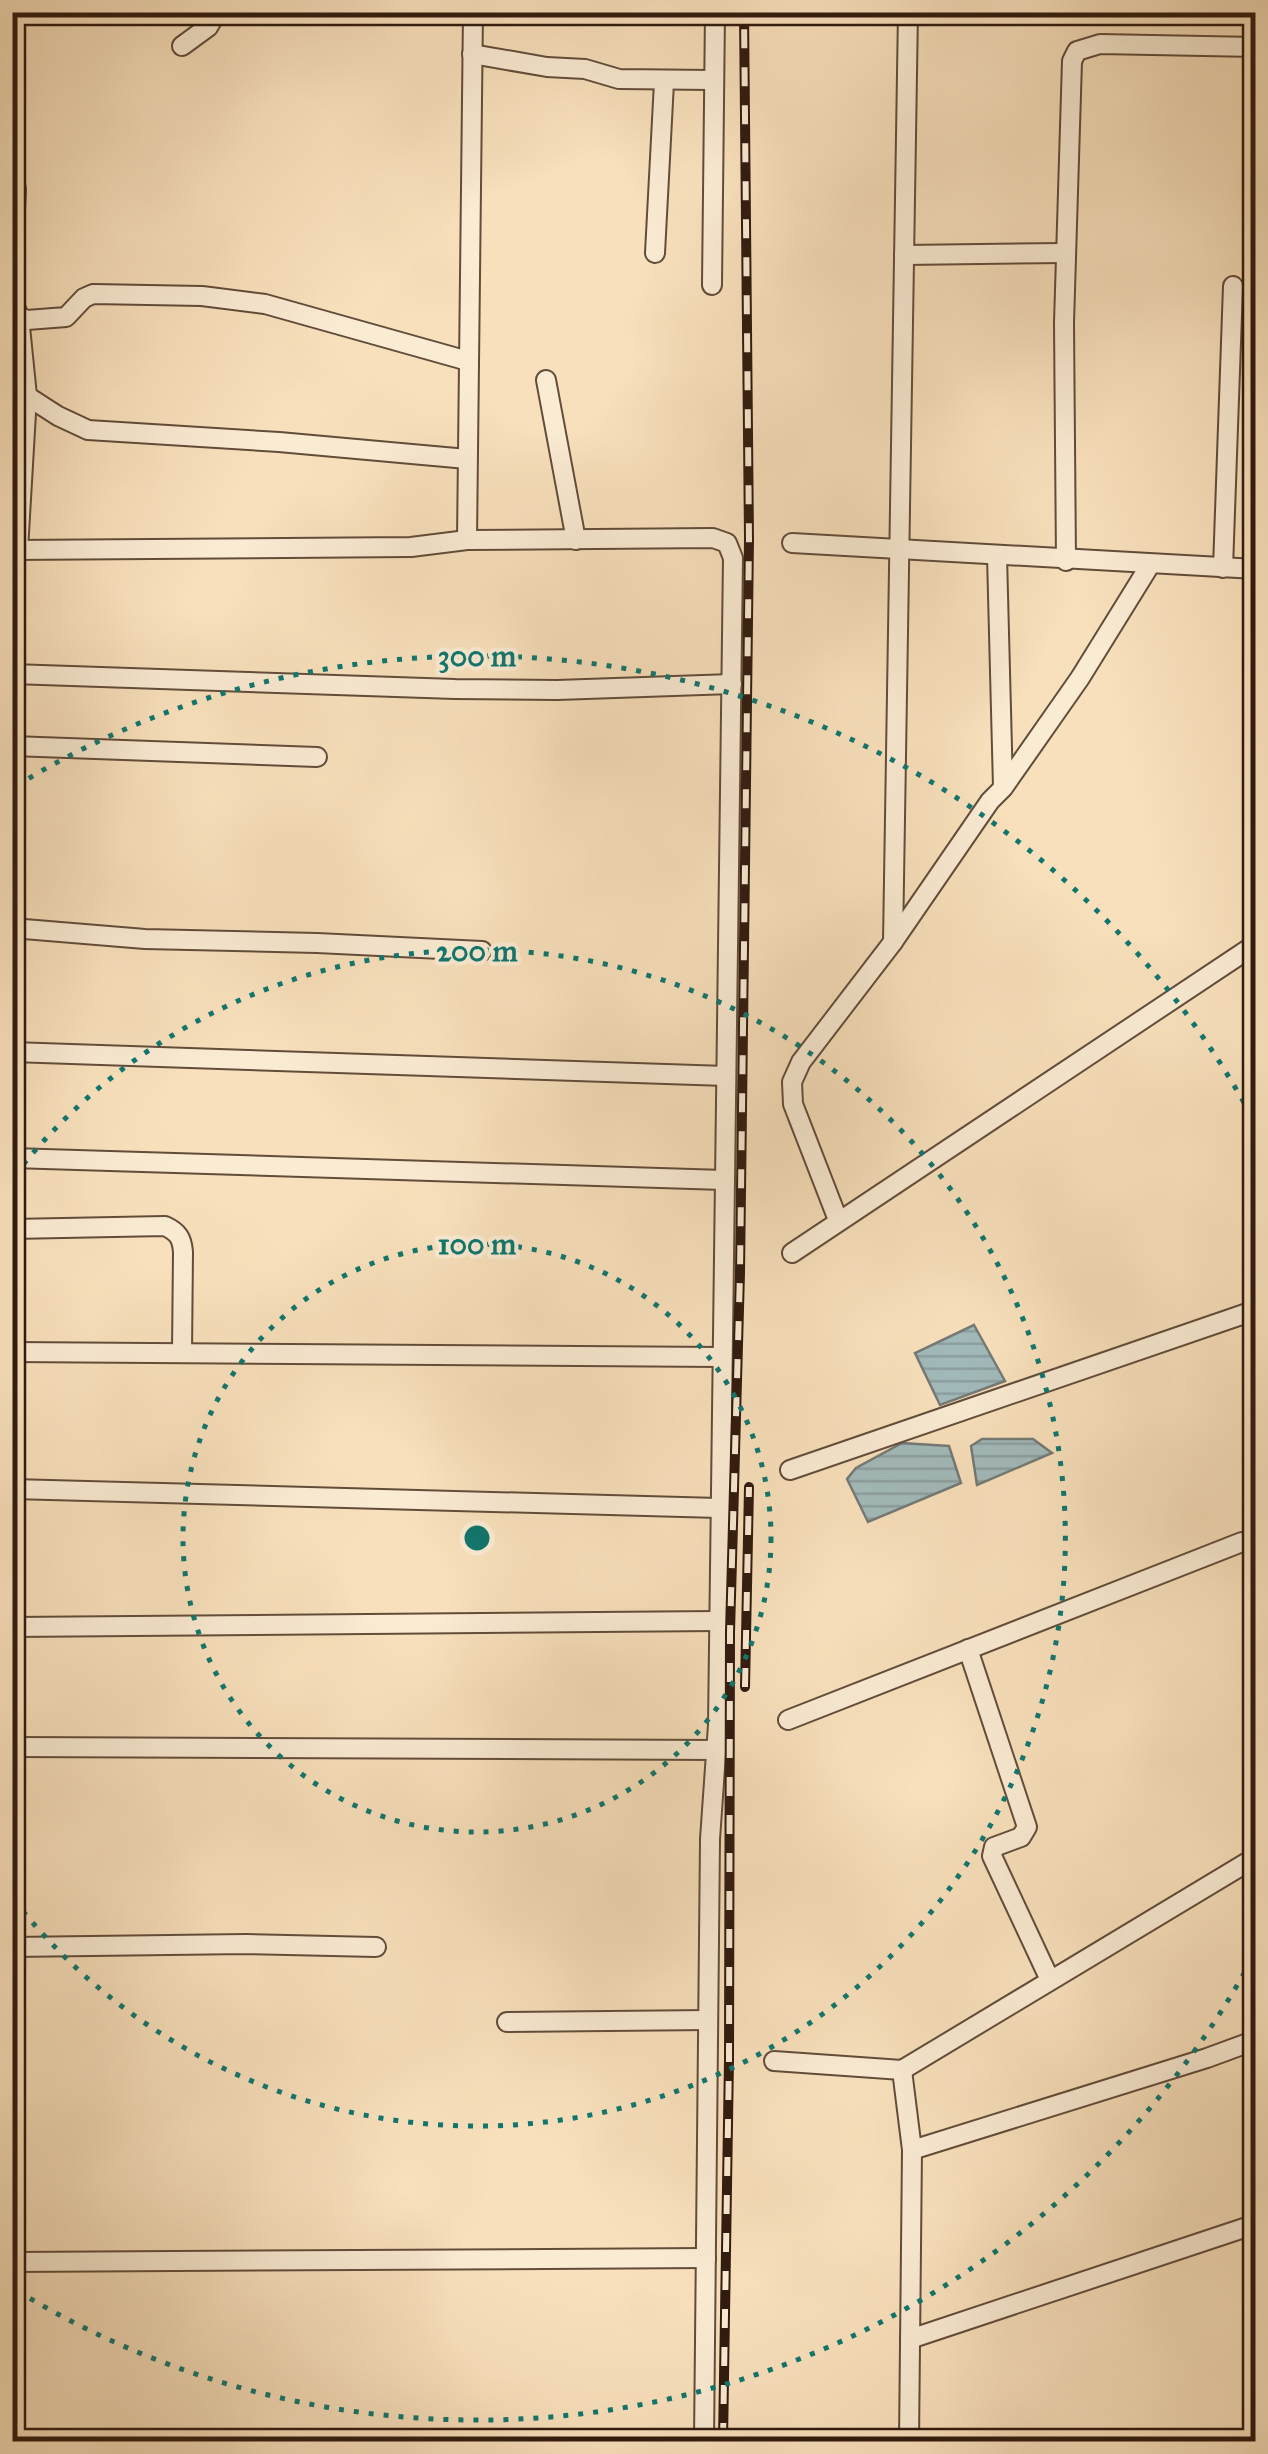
<svg xmlns="http://www.w3.org/2000/svg" width="1268" height="2454" font-family="'IM FELL Great Primer',serif">
	<style>
		.water { fill: url(#water-rules); stroke: #747a76; stroke-width: 2.5 }
		.lines { fill: none; stroke-linecap: round; stroke-linejoin: round }
		.street-casing { stroke: #624c3a; stroke-width: 22 }
		.street { stroke: #faebd3; stroke-width: 18 }
		.rail-casing { stroke: #301a0f; stroke-width: 10 }
		.rail { stroke: #faebd3; stroke-width: 6; stroke-dasharray: 19; stroke-linecap: butt }
		.ring { fill: none; stroke: #0f766e; stroke-width: 5; stroke-dasharray: 5 10 }
		.centre { fill: #0f766e; stroke: #faebd3; stroke-width: 5 }
		.ring-label { font-size: 30px; text-anchor: middle; font-weight: bold; fill: #0f766e; stroke: #faebd3; stroke-width: 8; stroke-linejoin: round; paint-order: stroke }
	</style>
	<defs>
		<pattern id="water-rules" width="6" height="5" patternUnits="userSpaceOnUse" patternTransform="scale(2.5)"><rect width="6" height="5" fill="#a2babb"/><path d="M0 2.5h6" fill="none" stroke="#8c9fa0"/></pattern>
	</defs>
	<rect width="100%" height="100%" fill="#f8e0bc"/>
	<filter id="stains"><feTurbulence type="fractalNoise" baseFrequency=".002" numOctaves="4"/><feColorMatrix values="0 0 0 0 .2 0 0 0 0 .09 0 0 0 0 .02 0 0 0 .5 -.17"/></filter>
	<radialGradient id="worn" r=".72"><stop offset=".6" stop-color="#630" stop-opacity="0"/><stop offset="1" stop-color="#630" stop-opacity=".3"/></radialGradient>
	<g class="water">
		<polygon points="974,1325 1005,1381 940,1405 915,1353"/>
		<polygon points="982,1439 1033,1439 1052,1453 977,1485 971,1446"/>
		<polygon points="902,1443 949,1446 961,1483 868,1522 847,1479 856,1468"/>
	</g>
	<g class="lines">
		<g class="street-casing">
			<g id="street">
				<polyline points="473,12 467,540 713,538 727,543 733,558 718,1725 710,1839 704,2442"/>
				<polyline points="182,46 208,27 217,12"/>
				<polyline points="472,54 547,67 585,69 619,79 712,80"/>
				<polyline points="655,253 664,82"/>
				<polyline points="904,255 1065,253"/>
				<polyline points="12,271 16,189"/>
				<polyline points="712,285 715,12"/>
				<polyline points="12,298 19,317 27,320 66,317 84,298 93,294 202,296 265,304 468,361"/>
				<polyline points="546,380 576,540"/>
				<polyline points="27,396 58,416 88,430 279,442 467,459"/>
				<polyline points="792,543 1256,569"/>
				<polyline points="12,550 411,547 467,540"/>
				<polyline points="18,550 27,396 19,317"/>
				<polyline points="997,556 1003,787"/>
				<polyline points="1066,561 1064,323 1072,61 1077,51 1100,44 1256,47"/>
				<polyline points="1223,568 1233,286"/>
				<polyline points="12,674 455,689 557,690 732,684"/>
				<polyline points="12,746 317,757"/>
				<polyline points="12,928 145,939 317,943 482,951"/>
				<polyline points="893,942 908,12"/>
				<polyline points="12,1052 726,1076"/>
				<polyline points="12,1158 724,1180"/>
				<polyline points="838,1220 793,1104 792,1082 801,1062 893,942 990,801 1003,788 1080,678 1150,565"/>
				<path d="M12,1229l153,-3c13,6 17,12 18,26l-1,101"/>
				<polyline points="792,1253 1256,944"/>
				<polyline points="12,1352 721,1357"/>
				<polyline points="790,1470 1256,1310"/>
				<polyline points="12,1489 719,1508"/>
				<polyline points="12,1627 717,1621"/>
				<polyline points="968,1649 1027,1827 1021,1837 994,1847 992,1856 1050,1980"/>
				<polyline points="788,1720 1242,1542"/>
				<polyline points="12,1747 717,1750"/>
				<polyline points="12,1947 247,1944 376,1947"/>
				<polyline points="507,2022 708,2020"/>
				<polyline points="774,2061 902,2070 1256,1857"/>
				<polyline points="902,2070 912,2150 909,2442"/>
				<polyline points="912,2150 1207,2058 1256,2040"/>
				<polyline points="12,2262 706,2258"/>
				<polyline points="910,2339 1256,2224"/>
			</g>
		</g>
		<use href="#street" class="street"/>
		<g class="rail-casing">
			<g id="rail">
				<polyline points="745,1687 749,1487"/>
				<polyline points="723,2442 729,2059 730,1632 740,1273 749,539 744,12"/>
			</g>
		</g>
		<use href="#rail" class="rail"/>
	</g>
	<g class="ring">
		<circle cx="477" cy="1538" r="294"/>
		<path d="M14 1176A588 588 0 1 1 14 1900"/>
		<path d="M1252 1959A882 882 0 0 1 16 2290M16 786A882 882 0 0 1 1252 1117"/>
	</g>
	<circle cx="477" cy="1538" r="15" class="centre"/>
	<g class="ring-label">
		<text x="477" y="666">300 m</text>
		<text x="477" y="961">200 m</text>
		<text x="477" y="1254">100 m</text>
	</g>
	<rect width="1268" height="2454" fill="none" stroke="#f8e0bc" stroke-width="50"/>
	<rect x="15" y="15" width="1238" height="2424" fill="none" stroke="#301a0f" stroke-width="5"/>
	<rect x="25" y="25" width="1218" height="2404" fill="none" stroke="#301a0f" stroke-width="2.5"/>
	<rect width="100%" height="100%" filter="url(#stains)"/>
	<rect width="100%" height="100%" fill="url(#worn)"/>
</svg>
